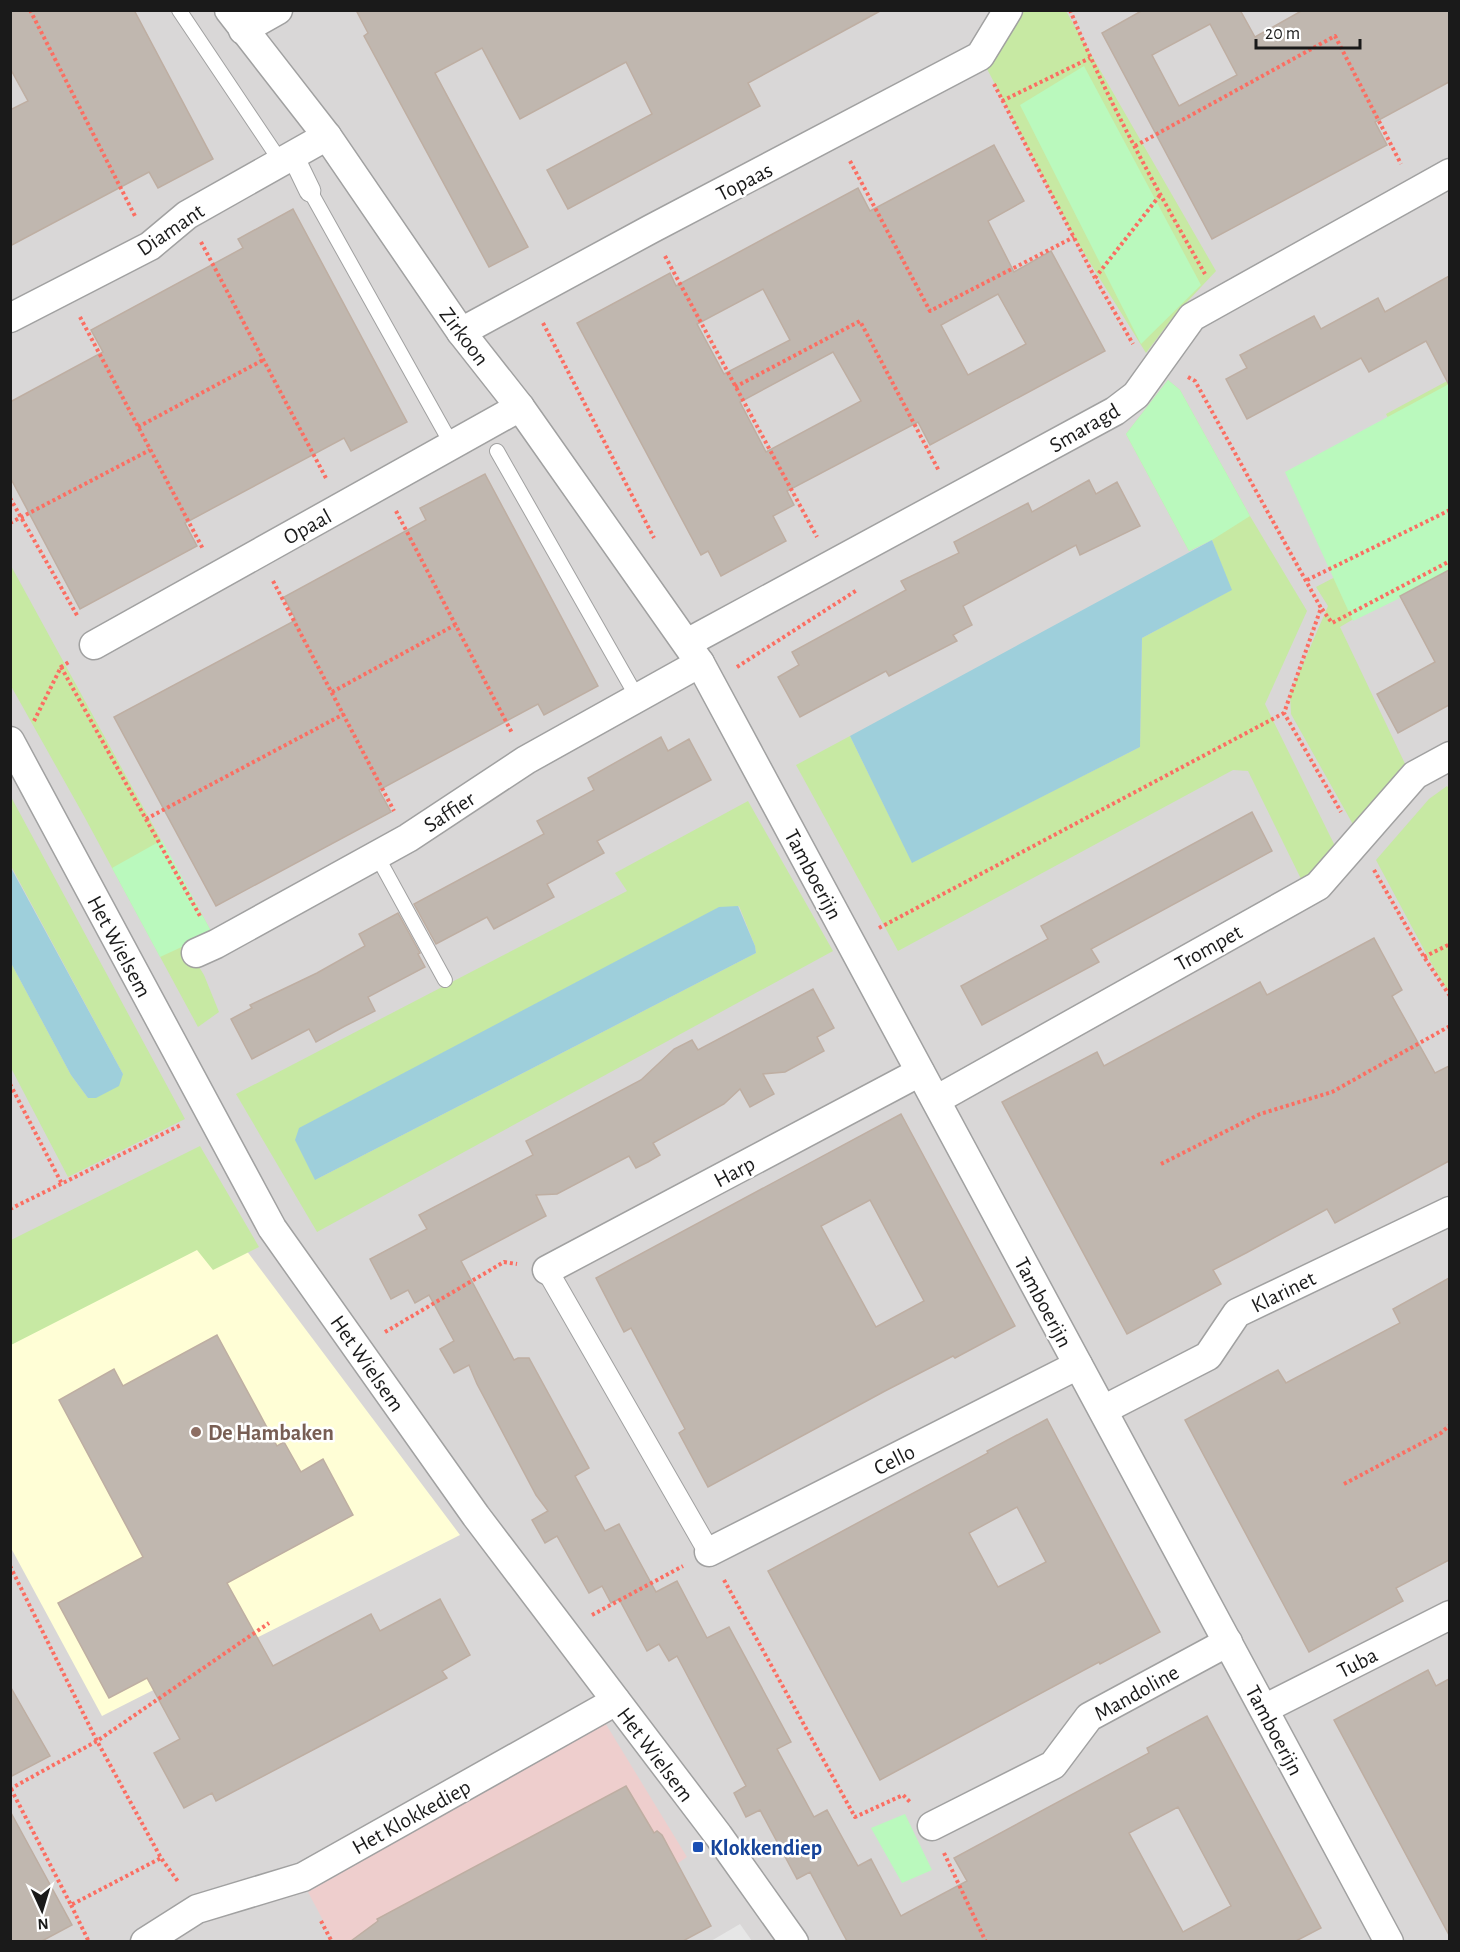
<svg xmlns="http://www.w3.org/2000/svg" width="1460" height="1952" font-family="'Alegreya Sans',sans-serif">
	<style>
		.residential { fill: #d9d7d7 }
		.commercial { fill: #eececd }
		.education { fill: #fffed6 }
		.grass { fill: #c7e9a3; fill-rule: evenodd }
		.park { fill: #baf9bd }
		.parking { fill: #e6e6e6 }
		.water { fill: #9ecfdb }
		.building { fill: #c0b7af; stroke: #beaea2; stroke-width: 1.5; fill-rule: evenodd }
		.lines { fill: none; stroke-linecap: round; stroke-linejoin: round }
		.service-casing { stroke: #a1a1a1; stroke-width: 16 }
		.pedestrian-casing { stroke: #a1a1a1; stroke-width: 23 }
		.minor-casing { stroke: #a1a1a1; stroke-width: 31 }
		.path { stroke: #fb6e62; stroke-width: 4; stroke-dasharray: 3 3; stroke-linecap: butt }
		.service { stroke: #fff; stroke-width: 14 }
		.pedestrian { stroke: #fff; stroke-width: 21 }
		.minor { stroke: #fff; stroke-width: 28 }
		.education-dot { fill: #8d6e63; stroke: #fff; stroke-width: 2 }
		.transit-dot { fill: #1a4fb4; stroke: #fff; stroke-width: 2 }
		.labels { text-anchor: middle; stroke-width: 5; stroke-linejoin: round; paint-order: stroke }
		.street-label { font-size: 22px; fill: #1a1a1a; stroke: #fff }
		.education-label { font-size: 22px; font-weight: bold; fill: #785e54; stroke: #fff; text-anchor: start }
		.transit-label { font-size: 22px; font-weight: bold; fill: #164399; stroke: #fff; text-anchor: start }
	</style>
	<rect width="100%" height="100%" fill="#ede8df"/>
	<rect class="residential" x="11" y="11" width="1438" height="1930"/>
	<polygon class="commercial" points="604,1721 687,1857 563,1941 334,1941 308,1892"/>
	<polygon class="education" points="222,1218 460,1535 102,1716 11,1548 10,1328"/>
	<g class="grass">
		<polygon points="1024,11 1066,11 1216,271 1174,316 1146,353 1074,237 985,65 998,50"/>
		<polygon points="1168,380 1180,390 1250,516 1307,611 1265,704 1336,848 1303,883 1248,771 1233,770 898,951 796,765 850,736 912,862 1140,747 1142,638 1231,590 1212,540 1189,551 1126,434"/>
		<polygon points="1449,380 1449,563 1340,627 1408,770 1355,828 1291,714 1290,694 1328,606 1316,587 1442,521 1386,414"/>
		<polygon points="10,564 212,933 186,946 204,975 219,1012 198,1027 84,816 11,686"/>
		<polygon points="1447,786 1450,790 1449,993 1435,970 1376,860 1429,799"/>
		<polygon points="10,795 185,1119 68,1177 11,1068 11,963 71,1075 88,1098 123,1074 11,866"/>
		<path d="M748,801l85,150 -516,281 -81,-138 391,-203 -12,-18zM739,906l16,40 1,7 -441,227z"/>
		<polygon points="200,1146 259,1247 213,1270 197,1250 11,1345 11,1240"/>
	</g>
	<g class="park">
		<polygon points="1084,66 1201,285 1141,344 1020,105"/>
		<polygon points="1168,380 1180,390 1250,516 1212,540 1189,551 1126,434"/>
		<polygon points="1449,384 1449,574 1353,621 1285,472"/>
		<polygon points="162,840 212,933 160,957 112,868"/>
		<polygon points="905,1814 932,1870 902,1883 871,1828"/>
	</g>
	<polygon class="parking" points="740,1924 752,1941 711,1941"/>
	<g class="water">
		<polygon points="1212,540 1232,590 1142,638 1140,747 912,863 850,736"/>
		<polygon points="10,866 123,1074 119,1086 96,1098 88,1098 71,1075 11,963"/>
		<polygon points="738,906 755,946 756,953 315,1180 295,1140 299,1128 719,907"/>
	</g>
	<g class="building">
		<polygon points="10,10 134,10 213,159 158,188 149,172 10,246 10,110 28,101 10,68"/>
		<polygon points="356,10 882,10 748,83 760,106 568,209 547,170 652,114 626,62 520,119 482,48 435,73 528,247 489,267 364,36 368,33"/>
		<path d="M1143,10h97l15,27 48,-27h146v72l-74,40 12,23 -175,94 -110,-206zM1210,24l27,51 -58,31 -27,-51z"/>
		<path d="M994,145l30,56 -36,20 26,51 37,-21 54,100 -175,94 -12,-23 -131,69 7,14 -21,11 13,25 -65,35 -13,-25 -7,4 -124,-232 93,-50 6,13 182,-98 12,23zM763,289l27,51 -66,34 -27,-50zM998,294l28,50 -58,31 -27,-50zM833,352l28,49 -95,51 -26,-50z"/>
		<polygon points="293,209 407,422 351,451 344,438 185,523 197,546 80,609 10,477 10,402 103,352 91,330 243,248 238,239"/>
		<polygon points="1449,276 1449,385 1426,341 1369,372 1361,358 1247,419 1226,379 1247,368 1240,355 1314,316 1321,329 1378,298 1385,312"/>
		<polygon points="485,474 598,686 544,715 538,704 379,790 391,812 216,906 114,717 296,620 284,597 426,520 420,508"/>
		<polygon points="1089,480 1096,494 1117,482 1140,526 1080,555 1076,545 963,606 972,625 953,635 957,641 889,676 886,671 800,717 778,677 799,665 792,652 906,590 901,581 959,553 954,542 1028,503 1032,512"/>
		<polygon points="1449,570 1449,705 1398,733 1377,694 1435,662 1400,596"/>
		<polygon points="661,737 668,751 689,739 711,780 597,841 604,853 547,884 554,897 494,929 487,917 436,944 414,904 544,834 537,821 594,790 588,778"/>
		<polygon points="1252,812 1272,851 1091,949 1099,962 982,1025 961,986 1048,939 1041,926"/>
		<polygon points="398,913 420,953 418,954 425,967 368,997 375,1011 345,1026 316,1042 309,1029 252,1059 231,1019 252,1008 250,1005 317,973 365,946 359,934"/>
		<polygon points="1374,938 1402,990 1392,996 1435,1073 1449,1066 1449,1161 1335,1223 1327,1209 1246,1253 1213,1270 1221,1284 1127,1334 1002,1102 1097,1052 1104,1066 1260,982 1267,995"/>
		<path d="M813,989l21,39 -17,9 7,14 -39,21 -22,2 11,20 -24,13 -10,-18 -16,15 -71,39 7,12 -12,7 -12,6 -7,-12 -72,38 -21,1 10,21 -85,45 53,99 4,-2h11l60,110 -14,8 30,55 14,-7 37,68 21,-11 30,57 22,-11 62,115 -14,7 37,68 13,-7 31,56 13,-7 30,57 66,-35 -13,-23 195,-105 -2,-5 60,-32 114,212 -25,13h-449l-37,-69 -13,7 -37,-69 -14,7 -12,-24 12,-7 -69,-130 -8,5 -10,-17 -12,7 -28,-52 -8,4 -9,-17 -13,7 -32,-57 -12,7 -13,-23 16,-9 -12,-16 -59,-111 -8,-19 -15,8 -14,-24 14,-8 -25,-46 -14,8 -7,-13 -17,9 -21,-40 57,-30 -8,-14 114,-60 -7,-14 115,-61 33,-31 18,-9 6,10zM1178,1807l53,99 -48,26 -54,-99z"/>
		<path d="M901,1114l114,212 -60,32 -2,-2 -68,35 -177,96 -29,-54 6,-4 -54,-101 -7,4 -28,-54zM870,1200l54,101 -48,26 -55,-101z"/>
		<polygon points="1449,1278 1449,1560 1396,1588 1403,1601 1309,1652 1185,1420 1278,1370 1286,1383 1400,1323 1393,1309"/>
		<polygon points="217,1335 277,1446 284,1442 301,1472 323,1459 353,1515 227,1583 273,1666 371,1614 380,1631 440,1599 470,1655 442,1671 447,1678 364,1723 216,1801 212,1793 184,1808 154,1753 180,1739 147,1678 109,1698 58,1603 143,1557 59,1400 114,1369 123,1386"/>
		<path d="M1047,1419l113,213 -60,32 -1,-2 -219,118 -112,-209 220,-118 -1,-2zM1017,1507l29,55 -48,25 -29,-54z"/>
		<polygon points="1428,1670 1436,1686 1449,1679 1449,1935 1334,1720"/>
		<polygon points="10,1686 50,1756 10,1777"/>
		<polygon points="626,1786 654,1833 657,1831 662,1835 711,1926 683,1941 351,1941 378,1921 377,1919"/>
		<polygon points="10,1811 72,1925 42,1941 10,1941"/>
	</g>
	<g class="lines">
		<g class="service-casing">
			<g id="service">
				<polyline points="179,10 281,162"/>
				<polyline points="310,191 452,445"/>
				<polyline points="497,451 637,697"/>
				<polyline points="377,856 445,980"/>
			</g>
		</g>
		<g class="pedestrian-casing">
			<g id="pedestrian">
				<polyline points="293,156 310,191"/>
				<polyline points="547,1270 709,1552"/>
			</g>
		</g>
		<g class="minor-casing">
			<g id="minor">
				<polyline points="229,10 327,136 461,332 520,407 700,663 1389,1942"/>
				<polyline points="243,30 278,10"/>
				<polyline points="10,318 150,246 187,215 327,136"/>
				<polyline points="461,332 651,229 980,56 1008,10"/>
				<polyline points="687,643 1115,411 1136,395 1192,317 1450,173"/>
				<polyline points="94,645 520,407"/>
				<polyline points="10,741 272,1228 476,1516 718,1835 794,1942"/>
				<polyline points="196,953 216,944 408,838 526,760 700,663"/>
				<polyline points="936,1100 1318,886 1415,775 1450,756"/>
				<polyline points="547,1270 920,1072"/>
				<polyline points="1103,1410 1208,1356 1237,1313 1450,1211"/>
				<polyline points="709,1552 1078,1365"/>
				<polyline points="1264,1709 1450,1615"/>
				<polyline points="932,1826 1053,1765 1089,1717 1228,1642"/>
				<polyline points="145,1942 197,1909 303,1877 616,1701"/>
			</g>
		</g>
		<g class="path">
			<polyline points="30,10 136,218"/>
			<path d="M1070,10c38,92 86,178 135,264"/>
			<polyline points="994,84 1095,278 1133,344"/>
			<polyline points="1002,101 1090,58"/>
			<polyline points="1135,146 1335,36 1401,164"/>
			<polyline points="850,161 930,311 1074,237"/>
			<polyline points="201,242 327,480"/>
			<polyline points="665,256 817,537"/>
			<polyline points="1095,278 1160,195"/>
			<polyline points="80,317 203,549"/>
			<polyline points="543,323 654,538"/>
			<polyline points="1188,377 1195,381 1321,608 1284,713 1341,812"/>
			<polyline points="735,387 860,321 939,471"/>
			<polyline points="138,427 263,360"/>
			<polyline points="10,498 78,617"/>
			<polyline points="396,511 512,733"/>
			<polyline points="10,523 150,450"/>
			<polyline points="1307,580 1450,510"/>
			<polyline points="273,581 394,811"/>
			<polyline points="1322,609 1332,623 1450,561"/>
			<polyline points="61,667 200,916"/>
			<polyline points="737,667 857,590"/>
			<polyline points="332,692 455,625"/>
			<polyline points="34,721 61,667 69,662"/>
			<polyline points="146,819 344,714"/>
			<polyline points="1374,870 1424,957 1450,996"/>
			<polyline points="879,928 1284,713"/>
			<polyline points="1424,957 1450,944"/>
			<polyline points="10,1084 62,1184"/>
			<polyline points="1161,1164 1260,1114 1332,1092 1450,1026"/>
			<polyline points="10,1209 181,1125"/>
			<polyline points="385,1332 504,1262 517,1264"/>
			<polyline points="1344,1484 1441,1433 1450,1425"/>
			<polyline points="10,1566 97,1741 161,1858 179,1883"/>
			<polyline points="724,1580 855,1817 903,1795 911,1803"/>
			<polyline points="592,1615 683,1566"/>
			<polyline points="10,1789 97,1741 269,1623"/>
			<polyline points="11,1789 71,1905 161,1858"/>
			<polyline points="944,1853 986,1942"/>
			<polyline points="71,1905 89,1942"/>
			<polyline points="321,1921 332,1942"/>
		</g>
		<use href="#service" class="service"/>
		<use href="#pedestrian" class="pedestrian"/>
		<use href="#minor" class="minor"/>
	</g>
	<circle class="education-dot" cx="196" cy="1432" r="6"/>
	<rect class="transit-dot" x="692" y="1841" width="12" height="12" rx="3"/>
	<g class="labels">
		<g class="street-label">
			<text transform="translate(744 181) rotate(-27)" y="8">Topaas</text>
			<text transform="translate(170 229) rotate(-34)" y="8">Diamant</text>
			<text transform="translate(465 336) rotate(53)" y="8">Zirkoon</text>
			<text transform="translate(1084 427) rotate(-30)" y="8">Smaragd</text>
			<text transform="translate(307 526) rotate(-29)" y="8">Opaal</text>
			<text transform="translate(449 811) rotate(-33)" y="8">Saffier</text>
			<text transform="translate(814 874) rotate(62)" y="8">Tamboerijn</text>
			<text transform="translate(120 946) rotate(62)" y="8">Het Wielsem</text>
			<text transform="translate(1208 947) rotate(-29)" y="8">Trompet</text>
			<text transform="translate(734 1171) rotate(-28)" y="8">Harp</text>
			<text transform="translate(1283 1291) rotate(-26)" y="8">Klarinet</text>
			<text transform="translate(1044 1302) rotate(62)" y="8">Tamboerijn</text>
			<text transform="translate(368 1363) rotate(55)" y="8">Het Wielsem</text>
			<text transform="translate(894 1459) rotate(-27)" y="8">Cello</text>
			<text transform="translate(1357 1662) rotate(-27)" y="8">Tuba</text>
			<text transform="translate(1136 1692) rotate(-29)" y="8">Mandoline</text>
			<text transform="translate(1275 1730) rotate(62)" y="8">Tamboerijn</text>
			<text transform="translate(656 1754) rotate(53)" y="8">Het Wielsem</text>
			<text transform="translate(411 1816) rotate(-29)" y="8">Het Klokkediep</text>
		</g>
		<g class="education-label">
			<text x="208" y="1440">De Hambaken</text>
		</g>
		<g class="transit-label">
			<text x="710" y="1855">Klokkendiep</text>
		</g>
	</g>
	<rect width="1460" height="1952" fill="none" stroke="#1a1a1a" stroke-width="24"/>
	<g transform="translate(42 1910) rotate(176)" stroke="#ffffff" stroke-width="4.5" paint-order="stroke">
	<path d="M0-4.5L10 22L0 15L-10 22Z" fill="#1a1a1a"/>
	<text y="-9" font-size="16" font-weight="bold" text-anchor="middle" fill="#1a1a1a">N</text>
	</g>
	<path d="M1256 39v9h104v-9" fill="none" stroke="#1a1a1a" stroke-width="3"/>
	<text x="1265" y="39" font-size="18" fill="#1a1a1a" stroke="#ffffff" stroke-width="4.5" paint-order="stroke">20 m</text>
</svg>
